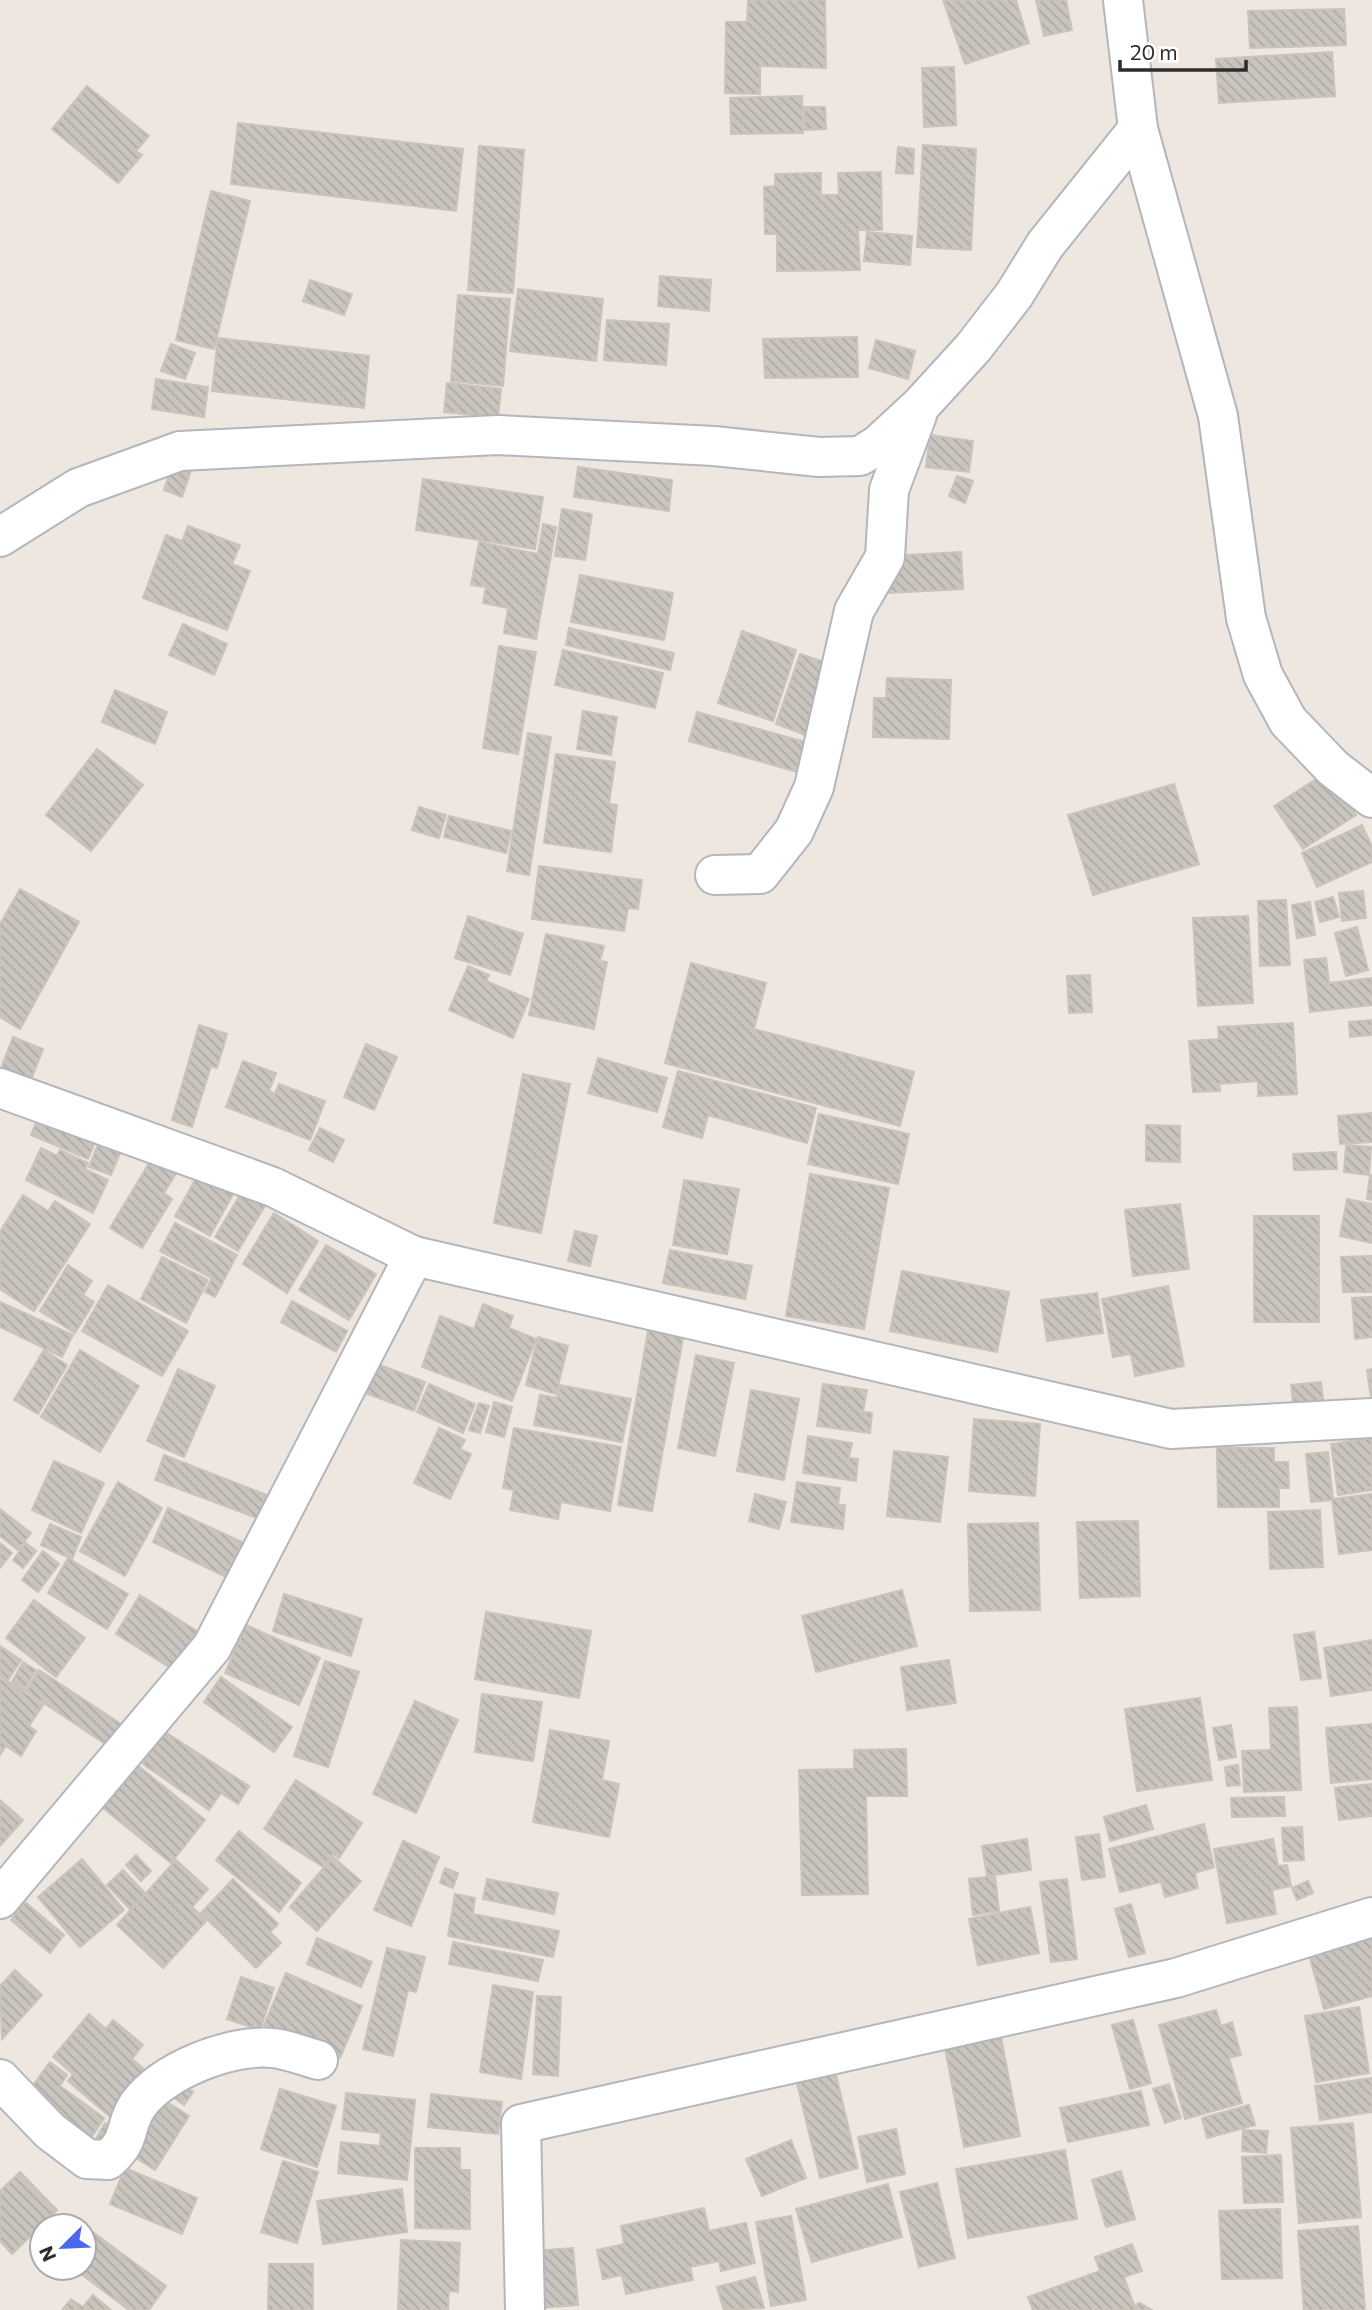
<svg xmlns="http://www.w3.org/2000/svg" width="1372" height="2310" font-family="Commissioner,sans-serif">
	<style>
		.building { fill: url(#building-back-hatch); stroke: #c9c3b9; stroke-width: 2 }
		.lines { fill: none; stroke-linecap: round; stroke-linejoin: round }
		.minor-casing { stroke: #b3b6bf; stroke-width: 42 }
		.minor { stroke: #fff; stroke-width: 38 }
	</style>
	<defs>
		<pattern id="building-back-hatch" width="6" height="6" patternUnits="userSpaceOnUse" patternTransform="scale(1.75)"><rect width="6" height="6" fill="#c9c5be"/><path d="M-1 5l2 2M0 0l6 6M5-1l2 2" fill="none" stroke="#ada9a3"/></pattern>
	</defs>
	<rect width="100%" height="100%" fill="#ede7e0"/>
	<g class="building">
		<polygon points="748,0 825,0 826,68 760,66 760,94 725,93 726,22 747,22"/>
		<polygon points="943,0 1016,0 1029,43 965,64"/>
		<polygon points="1036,0 1066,0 1072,30 1044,36"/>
		<polygon points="1344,9 1346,45 1250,48 1248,11"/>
		<polygon points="1332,52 1335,96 1219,103 1216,59"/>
		<polygon points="954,67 956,125 924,127 922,68"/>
		<polygon points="87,86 149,136 136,151 142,155 118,183 52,129"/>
		<polygon points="802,96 803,133 731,134 730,98"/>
		<polygon points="804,107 825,107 826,129 805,130"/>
		<polygon points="238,123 463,149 456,211 231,184"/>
		<polygon points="923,145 976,149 971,250 917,247"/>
		<polygon points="479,146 524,150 513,293 468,290"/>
		<polygon points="898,147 914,149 913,174 896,173"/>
		<polygon points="881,172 882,230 858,230 860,270 777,271 777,234 765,234 764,187 775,186 775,174 821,173 821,195 839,195 838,173"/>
		<polygon points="211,191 250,201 214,349 176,340"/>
		<polygon points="867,232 912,236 910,265 864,261"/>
		<polygon points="660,276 711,280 709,311 658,306"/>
		<polygon points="310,280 352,294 344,315 303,301"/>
		<polygon points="518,289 603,299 596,361 510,351"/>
		<polygon points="458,295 510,299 503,386 451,381"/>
		<polygon points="607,320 669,324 666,365 604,360"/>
		<polygon points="857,337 858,377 765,378 763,339"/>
		<polygon points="218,338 369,356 364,408 212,391"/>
		<polygon points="876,340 915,351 908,379 869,368"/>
		<polygon points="171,344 195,353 185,379 161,371"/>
		<polygon points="156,379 208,387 204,417 152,409"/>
		<polygon points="447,383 501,389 498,417 444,412"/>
		<polygon points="930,435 973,441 969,472 926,467"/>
		<polygon points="175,457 193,464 182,497 164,490"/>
		<polygon points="578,467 672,480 669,511 574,497"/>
		<polygon points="957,476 973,481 965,503 949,496"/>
		<polygon points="423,479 543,497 535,549 416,530"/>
		<polygon points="562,509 592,514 585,560 555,556"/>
		<polygon points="543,524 556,527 536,639 504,633 508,608 483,603 486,587 471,585 479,542 538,554"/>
		<polygon points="188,526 240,545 232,564 250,571 227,630 143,598 166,535 182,541"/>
		<polygon points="961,552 963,589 888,593 886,556"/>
		<polygon points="580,575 673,593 664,640 571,622"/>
		<polygon points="183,624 227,644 214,675 169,655"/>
		<polygon points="569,628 674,653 670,670 566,645"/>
		<polygon points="742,631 796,650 773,721 718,703"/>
		<polygon points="499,646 536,652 518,754 483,748"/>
		<polygon points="563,650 663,673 655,708 555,685"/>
		<polygon points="800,654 833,665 808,736 776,724"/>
		<polygon points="887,678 951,680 949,739 873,737 874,698 886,698"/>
		<polygon points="115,690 167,712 155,744 102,722"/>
		<polygon points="583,711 617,717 611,755 577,749"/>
		<polygon points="697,712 816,745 808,775 689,741"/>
		<polygon points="528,733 551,737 529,875 507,871"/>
		<polygon points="97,749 143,785 91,851 46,815"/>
		<polygon points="556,754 615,762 609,804 617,805 611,852 544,843"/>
		<polygon points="1327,772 1356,815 1303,849 1274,806"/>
		<polygon points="1174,784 1199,864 1093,895 1068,815"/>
		<polygon points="419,807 446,815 439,838 412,830"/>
		<polygon points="449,816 511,831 506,853 444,837"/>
		<polygon points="1362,825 1372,847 1372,862 1317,887 1302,853"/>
		<polygon points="539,866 642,880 638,909 628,908 624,931 532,919"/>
		<polygon points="20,889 79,922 20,1029 0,1017 0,924"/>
		<polygon points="1363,891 1366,918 1342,921 1339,893"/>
		<polygon points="1333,897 1339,917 1320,922 1315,902"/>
		<polygon points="1286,900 1290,965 1260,966 1258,901"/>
		<polygon points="1310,902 1315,935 1297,938 1292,905"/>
		<polygon points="468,916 523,934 510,975 455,958"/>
		<polygon points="1248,916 1253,1003 1198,1006 1193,918"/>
		<polygon points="1357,927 1368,970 1346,976 1335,933"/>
		<polygon points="546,934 604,946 600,961 607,962 594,1029 529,1015"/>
		<polygon points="1326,958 1329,983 1372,978 1372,1005 1310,1012 1304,960"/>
		<polygon points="691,963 766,983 754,1029 914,1072 900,1126 665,1063"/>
		<polygon points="468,966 489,975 486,981 529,999 513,1038 449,1010"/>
		<polygon points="1090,975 1092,1012 1069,1013 1067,976"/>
		<polygon points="1372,1020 1372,1035 1350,1037 1349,1022"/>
		<polygon points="1293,1023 1297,1094 1258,1096 1258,1081 1219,1084 1220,1091 1193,1092 1189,1041 1219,1039 1218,1027"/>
		<polygon points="199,1025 227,1034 217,1068 211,1066 192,1127 172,1120"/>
		<polygon points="13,1037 43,1049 29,1085 0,1071"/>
		<polygon points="366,1044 397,1057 374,1110 344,1097"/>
		<polygon points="598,1058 667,1078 657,1112 588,1093"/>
		<polygon points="243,1061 276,1073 269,1091 275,1094 279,1084 325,1101 310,1140 226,1107"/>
		<polygon points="678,1071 816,1108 807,1143 708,1115 702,1138 663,1127"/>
		<polygon points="523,1074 570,1084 541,1233 494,1223"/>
		<polygon points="42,1108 99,1132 88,1159 31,1135"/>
		<polygon points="1372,1113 1372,1142 1340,1144 1338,1116"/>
		<polygon points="819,1114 909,1134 898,1184 808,1164"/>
		<polygon points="1146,1125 1180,1126 1180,1162 1146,1161"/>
		<polygon points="320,1128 344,1140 333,1162 309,1150"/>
		<polygon points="101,1137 123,1146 111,1175 89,1167"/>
		<polygon points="1346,1145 1371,1147 1369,1175 1344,1172"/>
		<polygon points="41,1148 57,1156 60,1150 88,1163 85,1169 108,1180 93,1213 26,1180"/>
		<polygon points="1336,1152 1337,1169 1294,1170 1293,1154"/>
		<polygon points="154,1155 178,1170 164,1193 172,1199 142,1248 110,1228"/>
		<polygon points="201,1169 236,1189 210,1236 175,1216"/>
		<polygon points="810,1174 889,1188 864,1329 786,1316"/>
		<polygon points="1370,1175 1372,1175 1372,1200 1367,1199"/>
		<polygon points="684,1180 739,1189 727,1254 673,1245"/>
		<polygon points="246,1185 269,1199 238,1251 215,1237"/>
		<polygon points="23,1195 48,1211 55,1201 90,1224 34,1311 0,1289 0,1232"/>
		<polygon points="1347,1199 1372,1204 1372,1243 1340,1236"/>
		<polygon points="1180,1204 1189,1269 1133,1276 1125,1210"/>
		<polygon points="274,1213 318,1241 287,1293 243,1264"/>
		<rect x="1254" y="1216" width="65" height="106"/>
		<polygon points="175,1223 237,1255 215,1297 205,1292 212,1278 160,1251"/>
		<polygon points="575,1231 597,1236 590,1266 568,1261"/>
		<polygon points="326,1245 376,1274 349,1320 299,1290"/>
		<polygon points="670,1250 752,1266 745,1299 663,1283"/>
		<polygon points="1372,1256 1372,1292 1343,1292 1341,1257"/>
		<polygon points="162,1257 208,1280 186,1323 141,1299"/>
		<polygon points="68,1265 92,1281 83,1295 94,1302 75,1333 40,1311"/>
		<polygon points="902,1271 1009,1292 997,1352 890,1331"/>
		<polygon points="108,1285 188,1331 162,1376 82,1331"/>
		<polygon points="1168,1286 1184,1366 1135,1376 1131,1354 1113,1357 1102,1299"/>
		<polygon points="1097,1293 1103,1333 1047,1341 1041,1300"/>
		<polygon points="1372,1297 1372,1337 1355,1339 1352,1298"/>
		<polygon points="292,1301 347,1331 336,1352 281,1322"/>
		<polygon points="0,1302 73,1335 62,1357 0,1327"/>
		<polygon points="483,1304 513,1316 509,1328 536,1339 512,1401 422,1367 440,1316 474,1329"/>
		<polygon points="648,1331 683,1338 652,1511 618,1505"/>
		<polygon points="538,1337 568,1346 556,1394 526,1385"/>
		<polygon points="44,1350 67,1365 38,1414 14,1400"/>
		<polygon points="80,1350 139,1386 100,1452 41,1417"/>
		<polygon points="696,1355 734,1363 715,1456 678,1448"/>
		<polygon points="372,1362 425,1382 414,1411 362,1392"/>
		<polygon points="178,1369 215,1386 184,1457 147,1441"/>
		<polygon points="1372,1369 1372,1405 1367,1370"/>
		<polygon points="1321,1382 1324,1407 1294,1410 1291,1385"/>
		<polygon points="429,1384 475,1404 463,1433 417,1412"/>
		<polygon points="823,1384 867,1390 863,1412 872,1413 870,1433 817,1426"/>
		<polygon points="560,1385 631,1399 622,1442 534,1425 540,1395 557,1398"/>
		<polygon points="751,1390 799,1399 784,1480 737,1471"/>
		<polygon points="494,1402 512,1407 504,1437 486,1432"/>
		<polygon points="479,1403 489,1406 480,1433 469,1430"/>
		<polygon points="974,1419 1040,1424 1035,1496 969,1491"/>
		<polygon points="439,1428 465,1440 460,1449 471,1454 450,1499 414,1483"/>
		<polygon points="514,1428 621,1447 610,1511 561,1502 558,1519 510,1510 514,1490 503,1488"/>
		<polygon points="808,1436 852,1443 849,1458 858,1459 856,1481 803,1473"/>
		<polygon points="1371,1438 1372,1490 1338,1495 1331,1444"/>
		<polygon points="1217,1448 1274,1448 1274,1462 1288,1462 1289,1488 1279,1488 1279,1507 1218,1507"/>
		<polygon points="894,1451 948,1457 940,1522 887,1516"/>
		<polygon points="1328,1452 1333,1500 1311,1502 1306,1454"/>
		<polygon points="164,1455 267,1495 257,1518 155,1480"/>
		<polygon points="54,1461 104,1483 81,1533 32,1510"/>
		<polygon points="118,1482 162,1508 125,1576 80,1551"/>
		<polygon points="797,1482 840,1488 838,1505 845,1505 843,1529 791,1522"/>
		<polygon points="755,1494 786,1502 779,1529 749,1521"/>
		<polygon points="1372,1494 1372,1550 1339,1554 1332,1499"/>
		<polygon points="168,1508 242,1542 226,1577 153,1542"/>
		<polygon points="0,1509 31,1533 18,1550 0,1536"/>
		<polygon points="1320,1510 1323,1567 1270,1569 1268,1512"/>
		<polygon points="1138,1521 1140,1596 1080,1598 1077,1522"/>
		<polygon points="1038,1523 1040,1610 970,1611 968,1524"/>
		<polygon points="50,1524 81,1537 72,1559 41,1545"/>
		<polygon points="0,1543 12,1553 0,1568"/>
		<polygon points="26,1543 36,1551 23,1568 13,1560"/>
		<polygon points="43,1551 59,1564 38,1592 22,1580"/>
		<polygon points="68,1558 128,1594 107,1629 48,1593"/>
		<polygon points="902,1590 917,1646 816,1672 802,1616"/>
		<polygon points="284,1594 362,1619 351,1656 273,1631"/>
		<polygon points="140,1595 197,1631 174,1670 116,1634"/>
		<polygon points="34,1600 85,1638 56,1677 6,1638"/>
		<polygon points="486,1612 591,1631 579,1698 475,1679"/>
		<polygon points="246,1625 320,1658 299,1705 225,1673"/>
		<polygon points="1314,1632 1321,1678 1301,1680 1294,1635"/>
		<polygon points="1372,1640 1372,1690 1331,1696 1324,1648"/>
		<polygon points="0,1646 21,1660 8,1680 0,1674"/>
		<polygon points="949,1660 956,1703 907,1710 901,1667"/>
		<polygon points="325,1661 359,1672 328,1767 294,1756"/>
		<polygon points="23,1662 36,1670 24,1690 12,1682"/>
		<polygon points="39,1670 121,1724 107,1745 26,1691"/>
		<polygon points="0,1676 43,1705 29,1726 36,1731 21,1756 6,1746 0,1755"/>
		<polygon points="221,1677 292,1727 274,1752 204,1702"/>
		<polygon points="482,1694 542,1702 533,1761 475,1752"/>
		<polygon points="1200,1698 1212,1780 1137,1791 1125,1709"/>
		<polygon points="415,1701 458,1720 416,1813 373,1794"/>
		<polygon points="1297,1707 1301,1790 1244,1792 1242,1751 1271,1750 1269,1708"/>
		<polygon points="1372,1724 1372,1779 1331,1783 1326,1728"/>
		<polygon points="1231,1725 1236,1757 1219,1760 1213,1728"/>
		<polygon points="162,1730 249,1786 238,1804 221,1793 209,1810 143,1764"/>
		<polygon points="550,1730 609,1741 602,1780 619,1784 609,1837 533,1822"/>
		<polygon points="906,1749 907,1796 866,1796 868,1894 802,1895 799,1770 854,1769 854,1750"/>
		<polygon points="136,1764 205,1820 171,1863 102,1807"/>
		<polygon points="1238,1765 1240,1785 1227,1786 1225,1767"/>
		<polygon points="296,1780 362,1823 339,1858 333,1854 323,1867 264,1829"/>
		<polygon points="1372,1784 1372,1816 1339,1820 1335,1788"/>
		<polygon points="1284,1797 1285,1816 1232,1817 1231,1798"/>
		<polygon points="0,1800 23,1820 0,1846"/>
		<polygon points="1146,1805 1153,1829 1110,1841 1104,1817"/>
		<polygon points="1204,1824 1214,1867 1195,1873 1198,1888 1165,1897 1161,1882 1120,1892 1109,1849"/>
		<polygon points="1302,1827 1304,1860 1284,1861 1282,1828"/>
		<polygon points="239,1831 301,1883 279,1912 216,1860"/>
		<polygon points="1099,1834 1105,1877 1082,1880 1076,1837"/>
		<polygon points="1027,1839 1031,1870 987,1876 982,1846"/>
		<polygon points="1273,1839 1278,1866 1287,1865 1291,1886 1272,1890 1276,1914 1227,1923 1214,1849"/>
		<polygon points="403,1841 439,1857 411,1926 374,1910"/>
		<polygon points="136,1855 151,1871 141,1881 126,1865"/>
		<polygon points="333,1857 361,1881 317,1931 290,1907"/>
		<polygon points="82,1859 124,1910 80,1947 38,1897"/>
		<polygon points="176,1860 208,1889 192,1907 207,1920 163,1968 117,1925"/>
		<polygon points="445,1868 458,1873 453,1888 440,1883"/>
		<polygon points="123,1870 146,1894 130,1909 107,1885"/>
		<polygon points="995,1876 999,1911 973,1915 969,1879"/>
		<polygon points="233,1879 278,1924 270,1932 281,1943 256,1968 201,1913"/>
		<polygon points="487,1879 558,1893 554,1914 483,1899"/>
		<polygon points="1067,1879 1077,1959 1051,1962 1040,1882"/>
		<polygon points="1308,1881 1313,1893 1297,1900 1292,1888"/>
		<polygon points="455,1894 475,1898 473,1914 559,1931 553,1957 448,1936"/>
		<polygon points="25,1902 64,1935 50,1953 11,1920"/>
		<polygon points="1131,1904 1145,1953 1129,1957 1115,1909"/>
		<polygon points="1030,1907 1039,1953 978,1965 969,1919"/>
		<polygon points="1372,1930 1372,1996 1324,2009 1307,1948"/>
		<polygon points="317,1938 372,1962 361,1987 307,1964"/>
		<polygon points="453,1942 543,1960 538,1981 449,1964"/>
		<polygon points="387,1948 425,1957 416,1992 408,1990 393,2056 363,2049"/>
		<polygon points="15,1970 42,1995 2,2039 0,1986"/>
		<polygon points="286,1973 362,2006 340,2058 264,2025"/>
		<polygon points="241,1977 274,1988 260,2030 227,2019"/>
		<polygon points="493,1985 533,1992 521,2079 480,2072"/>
		<polygon points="537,1996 561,1997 558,2076 533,2074"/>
		<polygon points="1359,2007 1369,2073 1316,2082 1305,2016"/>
		<polygon points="1216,2010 1221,2026 1232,2022 1241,2055 1229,2058 1242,2103 1185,2119 1159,2025"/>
		<polygon points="89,2014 106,2029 113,2020 143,2045 132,2059 151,2075 114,2120 68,2081 73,2074 53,2057"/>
		<polygon points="1133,2020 1151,2083 1130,2089 1112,2025"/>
		<polygon points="1000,2032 1020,2136 964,2147 944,2043"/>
		<polygon points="832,2058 858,2168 820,2178 793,2067"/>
		<polygon points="50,2062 67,2075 60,2086 104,2118 89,2141 26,2095"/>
		<polygon points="1372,2078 1372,2112 1320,2120 1315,2086"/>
		<polygon points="177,2080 193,2092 184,2105 168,2093"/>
		<polygon points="1169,2084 1181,2118 1165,2123 1153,2089"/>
		<polygon points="280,2089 336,2106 317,2167 261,2149"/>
		<polygon points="1141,2091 1149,2125 1068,2142 1060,2108"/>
		<polygon points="346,2093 415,2100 407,2180 338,2173 341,2142 380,2146 381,2133 342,2129"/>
		<polygon points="431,2094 502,2102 498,2134 428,2127"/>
		<polygon points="156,2095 189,2116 155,2170 122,2149"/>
		<polygon points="1249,2105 1255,2125 1207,2138 1202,2118"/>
		<polygon points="105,2123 118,2131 107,2149 94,2142"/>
		<polygon points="1353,2123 1361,2217 1299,2223 1291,2128"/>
		<polygon points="896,2129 905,2174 867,2182 858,2137"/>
		<polygon points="1243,2130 1268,2131 1266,2153 1242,2151"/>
		<polygon points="791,2140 806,2178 762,2196 746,2159"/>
		<polygon points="415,2148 460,2148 460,2170 470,2170 470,2229 415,2228"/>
		<polygon points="1065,2150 1077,2219 968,2238 956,2169"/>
		<polygon points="1281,2155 1283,2202 1244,2203 1242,2157"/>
		<polygon points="283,2161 318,2172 297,2243 261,2232"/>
		<polygon points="125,2168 197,2198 182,2234 110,2204"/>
		<polygon points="1121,2171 1135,2219 1106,2227 1092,2180"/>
		<polygon points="20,2172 57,2210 12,2254 0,2241 0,2191"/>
		<polygon points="937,2183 955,2258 919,2267 900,2192"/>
		<polygon points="888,2184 902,2237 812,2262 796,2209"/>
		<polygon points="402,2189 407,2232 323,2244 317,2201"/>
		<polygon points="704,2208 709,2231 746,2223 755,2263 721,2271 719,2261 690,2267 693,2280 626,2294 622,2275 603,2279 597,2250 624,2244 621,2226"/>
		<polygon points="1280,2209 1282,2278 1222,2279 1219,2211"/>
		<polygon points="791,2216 806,2300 771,2306 756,2222"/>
		<polygon points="79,2222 166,2286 149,2310 129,2310 73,2268 84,2268 84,2226 76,2226"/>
		<polygon points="1358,2226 1365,2310 1304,2310 1298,2231"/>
		<polygon points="401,2240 460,2243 458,2292 449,2291 448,2310 398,2310"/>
		<polygon points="1132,2244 1142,2271 1124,2277 1134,2305 1140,2303 1152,2310 1033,2310 1028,2297 1100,2271 1095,2257"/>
		<polygon points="573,2248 578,2305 539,2308 533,2251"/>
		<polygon points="269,2264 313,2264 313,2310 268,2310"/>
		<polygon points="755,2277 764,2308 724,2310 717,2287"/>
		<polygon points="93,2295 111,2310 62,2310 71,2299 83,2307"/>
	</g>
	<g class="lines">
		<g class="minor-casing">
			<g id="minor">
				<polyline points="1123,0 1138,129 1218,416 1246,618 1263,675 1288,721 1333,768 1372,798"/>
				<polyline points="0,537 78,488 180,451 498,435 714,446 819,457 860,456 879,444 920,406 973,348 1014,295 1045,245 1138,129"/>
				<polyline points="715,875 760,874 794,831 814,787 854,611 885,557 889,490 917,415"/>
				<polyline points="0,1088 273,1187 414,1256 1171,1429 1372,1418"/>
				<polyline points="0,1899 212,1647 414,1256"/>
				<path d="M0,2079l50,52 37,28 21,1c25,-22 15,-33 30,-55 24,-34 92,-61 134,-57 15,1 31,8 46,12"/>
				<polyline points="525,2310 521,2124 1176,1978 1372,1917"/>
			</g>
		</g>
		<use href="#minor" class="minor"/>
	</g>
	<g transform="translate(63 2247) rotate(246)"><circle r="33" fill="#ffffff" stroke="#ababab" stroke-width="2"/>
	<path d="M0-5L12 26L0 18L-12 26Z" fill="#4b68ef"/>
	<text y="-10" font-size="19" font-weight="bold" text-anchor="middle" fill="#2c2c2c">N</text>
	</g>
	<path d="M1120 60v10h126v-10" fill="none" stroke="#2c2c2c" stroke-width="3.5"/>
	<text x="1130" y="60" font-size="21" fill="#2c2c2c" stroke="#ffffff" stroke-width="5" paint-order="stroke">20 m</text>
</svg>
